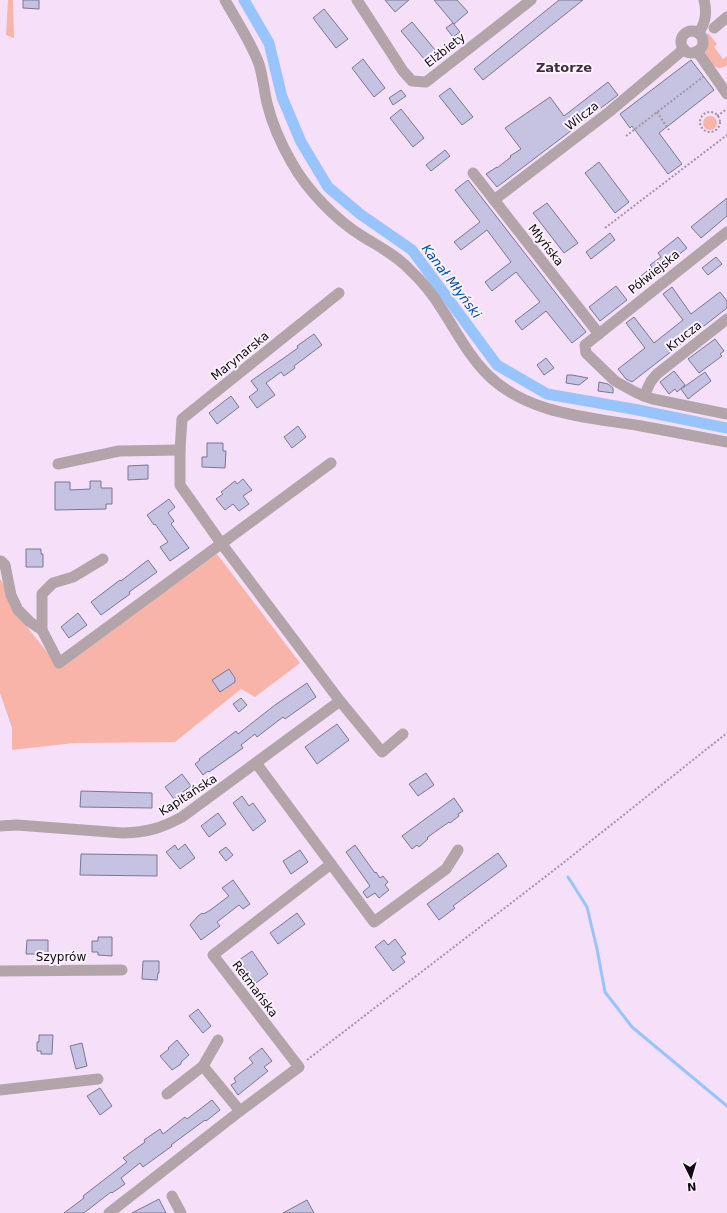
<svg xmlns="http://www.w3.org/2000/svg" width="727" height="1213" font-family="'DejaVu Sans',sans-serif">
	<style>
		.green { fill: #f9b4aa }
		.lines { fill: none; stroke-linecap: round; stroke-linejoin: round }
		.stream { stroke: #98c4fd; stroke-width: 3 }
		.canal { stroke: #98c4fd; stroke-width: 11 }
		.building { fill: #c5c3e1; stroke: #797793 }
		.path { stroke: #a593a7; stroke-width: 2; stroke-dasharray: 2 2; stroke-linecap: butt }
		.minor { stroke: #b3a4a9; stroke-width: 11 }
		.labels { text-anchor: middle; stroke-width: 4; stroke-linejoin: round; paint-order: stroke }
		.street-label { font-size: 12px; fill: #120a13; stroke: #fbf2fc }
		.neighbourhood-label { font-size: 13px; font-weight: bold; fill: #3f2d41; stroke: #fbf2fc }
		.water-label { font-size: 13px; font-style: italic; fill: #0453a4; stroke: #fbf2fc }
	</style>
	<rect width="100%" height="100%" fill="#f6dff9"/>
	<g class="green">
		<polygon points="8,0 13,0 14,38 6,35"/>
		<path d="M708,33l9,11 -3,3 9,12 4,-3v9c-8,6 -13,2 -18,-5 -1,-3 -4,-6 -4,-9 -1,-4 0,-15 3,-18z"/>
		<circle cx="710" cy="123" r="7"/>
		<polygon points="217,554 300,663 255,697 241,689 175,742 74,743 12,750 12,728 0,693 0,578 20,618 59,667"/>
	</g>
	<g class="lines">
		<polyline class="stream" points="568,877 587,907 597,949 605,992 632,1027 727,1106"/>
		<polyline class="canal" points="244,0 269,43 282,97 301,142 328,187 360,214 412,250 497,365 547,394 633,409 727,428"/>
	</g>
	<g class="building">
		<polygon points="23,0 39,0 39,9 23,8"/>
		<polygon points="385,0 409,0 395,12"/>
		<polygon points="434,0 457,0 468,12 454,24"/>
		<polygon points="559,0 583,0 483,80 474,69"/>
		<polygon points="324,9 348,39 336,48 313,18"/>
		<polygon points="412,22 436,51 425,60 401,31"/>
		<polygon points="453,23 460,32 453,37 446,28"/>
		<polygon points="363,59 385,88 374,97 352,68"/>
		<polygon points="691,60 714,90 659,133 682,164 668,174 632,126 630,128 620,114"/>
		<polygon points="608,82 618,95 497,187 486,174 497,167 497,168 511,157 510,156 521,149 505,128 550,97 564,116"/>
		<polygon points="450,88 473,117 462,125 439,96"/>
		<polygon points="401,90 406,96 393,105 389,98"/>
		<polygon points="401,109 424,138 413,147 390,118"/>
		<polygon points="445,150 450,156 431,171 426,165"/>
		<polygon points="599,162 629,202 615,213 585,173"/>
		<polygon points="468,180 586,332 572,343 546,311 522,330 515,321 540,302 516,272 492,291 488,286 485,282 511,262 487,230 461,250 454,242 480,222 455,190"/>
		<polygon points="727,198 727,216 701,238 691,227"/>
		<polygon points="547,203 578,243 564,253 533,213"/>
		<polygon points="610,233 615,240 591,259 586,252"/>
		<polygon points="678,237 687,248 659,271 660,273 646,283 641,276 652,267 650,265 661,257 658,253"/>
		<polygon points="716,257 722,264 708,275 702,268"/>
		<polygon points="616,286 627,300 600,321 589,307"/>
		<polygon points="672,287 691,314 720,292 727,301 727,308 632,382 626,379 618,369 645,348 626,323 634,317 654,343 683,320 663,294"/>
		<polygon points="314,334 322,345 294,366 295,368 284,376 281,372 266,383 275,395 257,408 249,397 258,390 251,381 298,348 297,346"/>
		<polygon points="715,339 724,351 720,354 722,356 699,373 688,359"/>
		<polygon points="546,358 554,368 544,375 537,365"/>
		<polygon points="674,371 685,385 677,392 675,389 669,394 660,382"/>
		<polygon points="705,372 711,381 688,399 681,389"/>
		<polygon points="567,375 572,375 588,378 579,385 566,383"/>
		<polygon points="599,382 608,384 613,388 613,393 598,391"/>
		<polygon points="231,396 239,407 217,424 209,413"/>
		<polygon points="298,426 306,437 292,448 284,437"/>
		<polygon points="207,443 223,443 223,451 226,451 225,468 202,467 202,457 207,457"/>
		<polygon points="148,465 148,479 128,480 128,466"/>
		<polygon points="243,479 252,490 243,496 249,504 239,511 233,504 225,510 216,499 223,494 221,492 235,481 237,484"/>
		<polygon points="90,481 101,481 101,488 112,488 112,504 106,504 106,509 55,510 55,482 70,482 70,490 90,489"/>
		<polygon points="169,499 175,507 168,513 174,521 171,524 189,548 170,561 160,547 168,542 155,524 154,525 147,515"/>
		<polygon points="26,549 41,549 41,554 43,554 43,567 26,567"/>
		<polygon points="148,560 157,572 129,592 130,594 101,615 91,602 120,580 121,581"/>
		<polygon points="78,613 87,625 69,638 61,627"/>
		<polygon points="229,669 235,678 235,682 220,692 212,680"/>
		<polygon points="307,683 316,697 285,719 283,717 257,737 255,734 241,745 243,748 209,772 208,771 203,775 195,764 200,760 199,759 236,731 238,734 275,705"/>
		<polygon points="241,698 247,705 239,712 233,704"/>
		<polygon points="337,724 349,740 317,764 305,747"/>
		<polygon points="426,773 434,785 418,796 409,784"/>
		<polygon points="182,774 191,786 174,799 165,787"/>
		<polygon points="81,791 152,793 152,808 80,807"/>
		<polygon points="242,796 249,806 253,803 266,821 253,831 233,803"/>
		<polygon points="454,798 463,811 458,814 459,816 450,823 449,822 432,834 427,838 428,839 419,847 417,845 412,849 402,836"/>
		<polygon points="218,813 226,824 209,837 201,826"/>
		<polygon points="185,844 195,858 180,869 166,852 175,845 178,850"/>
		<polygon points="355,845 375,873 376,872 380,878 383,876 388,882 385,885 389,890 379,898 375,893 367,898 363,892 370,886 346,852"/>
		<polygon points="226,847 233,855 226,861 219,852"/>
		<polygon points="300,850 308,862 291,874 283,861"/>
		<polygon points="498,853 507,866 453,906 455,908 439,920 427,904"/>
		<polygon points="81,854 157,855 157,876 80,875"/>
		<polygon points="233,880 250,904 243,909 239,905 217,922 220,926 201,940 190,925 198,916 202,913 203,914 209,911 229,896 222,888"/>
		<polygon points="297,913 305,924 278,944 270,933"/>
		<polygon points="98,937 112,937 112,956 98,955 98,952 92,952 92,941 98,941"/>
		<polygon points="395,939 406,954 401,957 405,962 393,971 375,947 384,940 388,945"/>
		<polygon points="27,940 48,940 48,954 26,954"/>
		<polygon points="252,951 268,974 256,983 239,960"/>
		<polygon points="143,961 159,961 159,973 158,973 157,980 142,979"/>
		<polygon points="198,1009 211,1026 203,1033 189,1016"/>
		<polygon points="39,1035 53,1035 52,1054 41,1054 41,1051 37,1051 37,1042 39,1042"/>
		<polygon points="177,1040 189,1055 181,1062 181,1064 172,1070 160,1056 169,1049 168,1048"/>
		<polygon points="82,1043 87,1066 76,1069 70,1046"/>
		<polygon points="262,1048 272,1061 264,1067 268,1071 238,1095 231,1085 236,1082 234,1078 253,1063 249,1058"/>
		<polygon points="100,1088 112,1106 100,1115 87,1096"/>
		<polygon points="212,1100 220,1110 206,1121 205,1120 171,1145 172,1146 143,1167 140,1163 121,1178 125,1184 112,1193 111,1192 84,1213 64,1213 84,1198 83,1196 127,1162 123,1158 145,1142 144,1140 160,1129 163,1134 185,1117 187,1119"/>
		<polygon points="159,1199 166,1213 132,1213"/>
		<polygon points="307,1200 314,1213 283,1213"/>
	</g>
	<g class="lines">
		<g class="path">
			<polyline points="657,112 669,130"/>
			<circle cx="710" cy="122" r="10"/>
			<polyline points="717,116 727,109"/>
			<polyline points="626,136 703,77"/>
			<polyline points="605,228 727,135"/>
			<polyline points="307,1060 558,867 727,733"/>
		</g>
		<g class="minor">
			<path d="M225,0c11,20 26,42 34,64 4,13 5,26 8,39 5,21 14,41 25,60 15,27 44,57 70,73 16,10 34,19 47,33 13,12 25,27 34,42 15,23 27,47 46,65 41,39 100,41 152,50 29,5 57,11 86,16"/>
			<polyline points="357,0 403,71 412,81 426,82 531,0"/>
			<polyline points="714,28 727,17"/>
			<circle cx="692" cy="42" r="11"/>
			<path d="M698,33c8,-9 9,-22 6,-33"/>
			<polyline points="697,51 727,94"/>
			<polyline points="473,173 599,334"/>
			<polyline points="494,200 609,112 684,49"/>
			<polyline points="339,293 182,419 180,450 180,485 221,543 340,701 382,752 403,734"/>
			<polyline points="727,319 657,374 651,381 644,396 653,399 727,414"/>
			<polyline points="644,396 635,392 615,381 586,353 585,345 727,232"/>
			<polyline points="58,464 119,451 180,450"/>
			<polyline points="0,561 1,561 5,565 11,595 18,610 30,622 42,630 59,663 331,463"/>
			<polyline points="42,630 42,594 53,583 73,577 103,559"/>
			<path d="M0,826l17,-1 106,8c24,-1 37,-4 59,-16l158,-116"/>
			<polyline points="331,864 374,922 446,869 458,850"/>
			<polyline points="0,971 122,970"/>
			<polyline points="203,1066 240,1111"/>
			<polyline points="0,1090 98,1079"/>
			<polyline points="167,1094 203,1066 218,1040"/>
			<polyline points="172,1196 181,1213"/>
			<polyline points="109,1213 240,1111 299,1067 213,955 331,864 256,763"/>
		</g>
	</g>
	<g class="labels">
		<g class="street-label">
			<text transform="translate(445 50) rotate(-38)" y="4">Elżbiety</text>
			<text transform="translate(582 116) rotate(-38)" y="4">Wilcza</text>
			<text transform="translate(546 245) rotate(52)" y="4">Młyńska</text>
			<text transform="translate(654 272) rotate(-39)" y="4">Półwiejska</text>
			<text transform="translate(684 336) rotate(-38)" y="4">Krucza</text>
			<text transform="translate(240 356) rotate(-39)" y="4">Marynarska</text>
			<text transform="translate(188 795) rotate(-33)" y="4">Kapitańska</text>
			<text x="61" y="961">Szyprów</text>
			<text transform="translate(255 989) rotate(53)" y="4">Retmańska</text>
		</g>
		<g class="neighbourhood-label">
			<text x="564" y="72">Zatorze</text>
		</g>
		<g class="water-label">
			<text transform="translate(452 281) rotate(53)" y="5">Kanał Młyński</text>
		</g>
	</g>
	<g transform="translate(691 1177) rotate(175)" stroke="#fbf2fc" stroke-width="3" paint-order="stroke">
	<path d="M0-3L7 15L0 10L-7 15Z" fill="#120a13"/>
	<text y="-6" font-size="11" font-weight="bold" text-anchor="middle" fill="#120a13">N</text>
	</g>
</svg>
